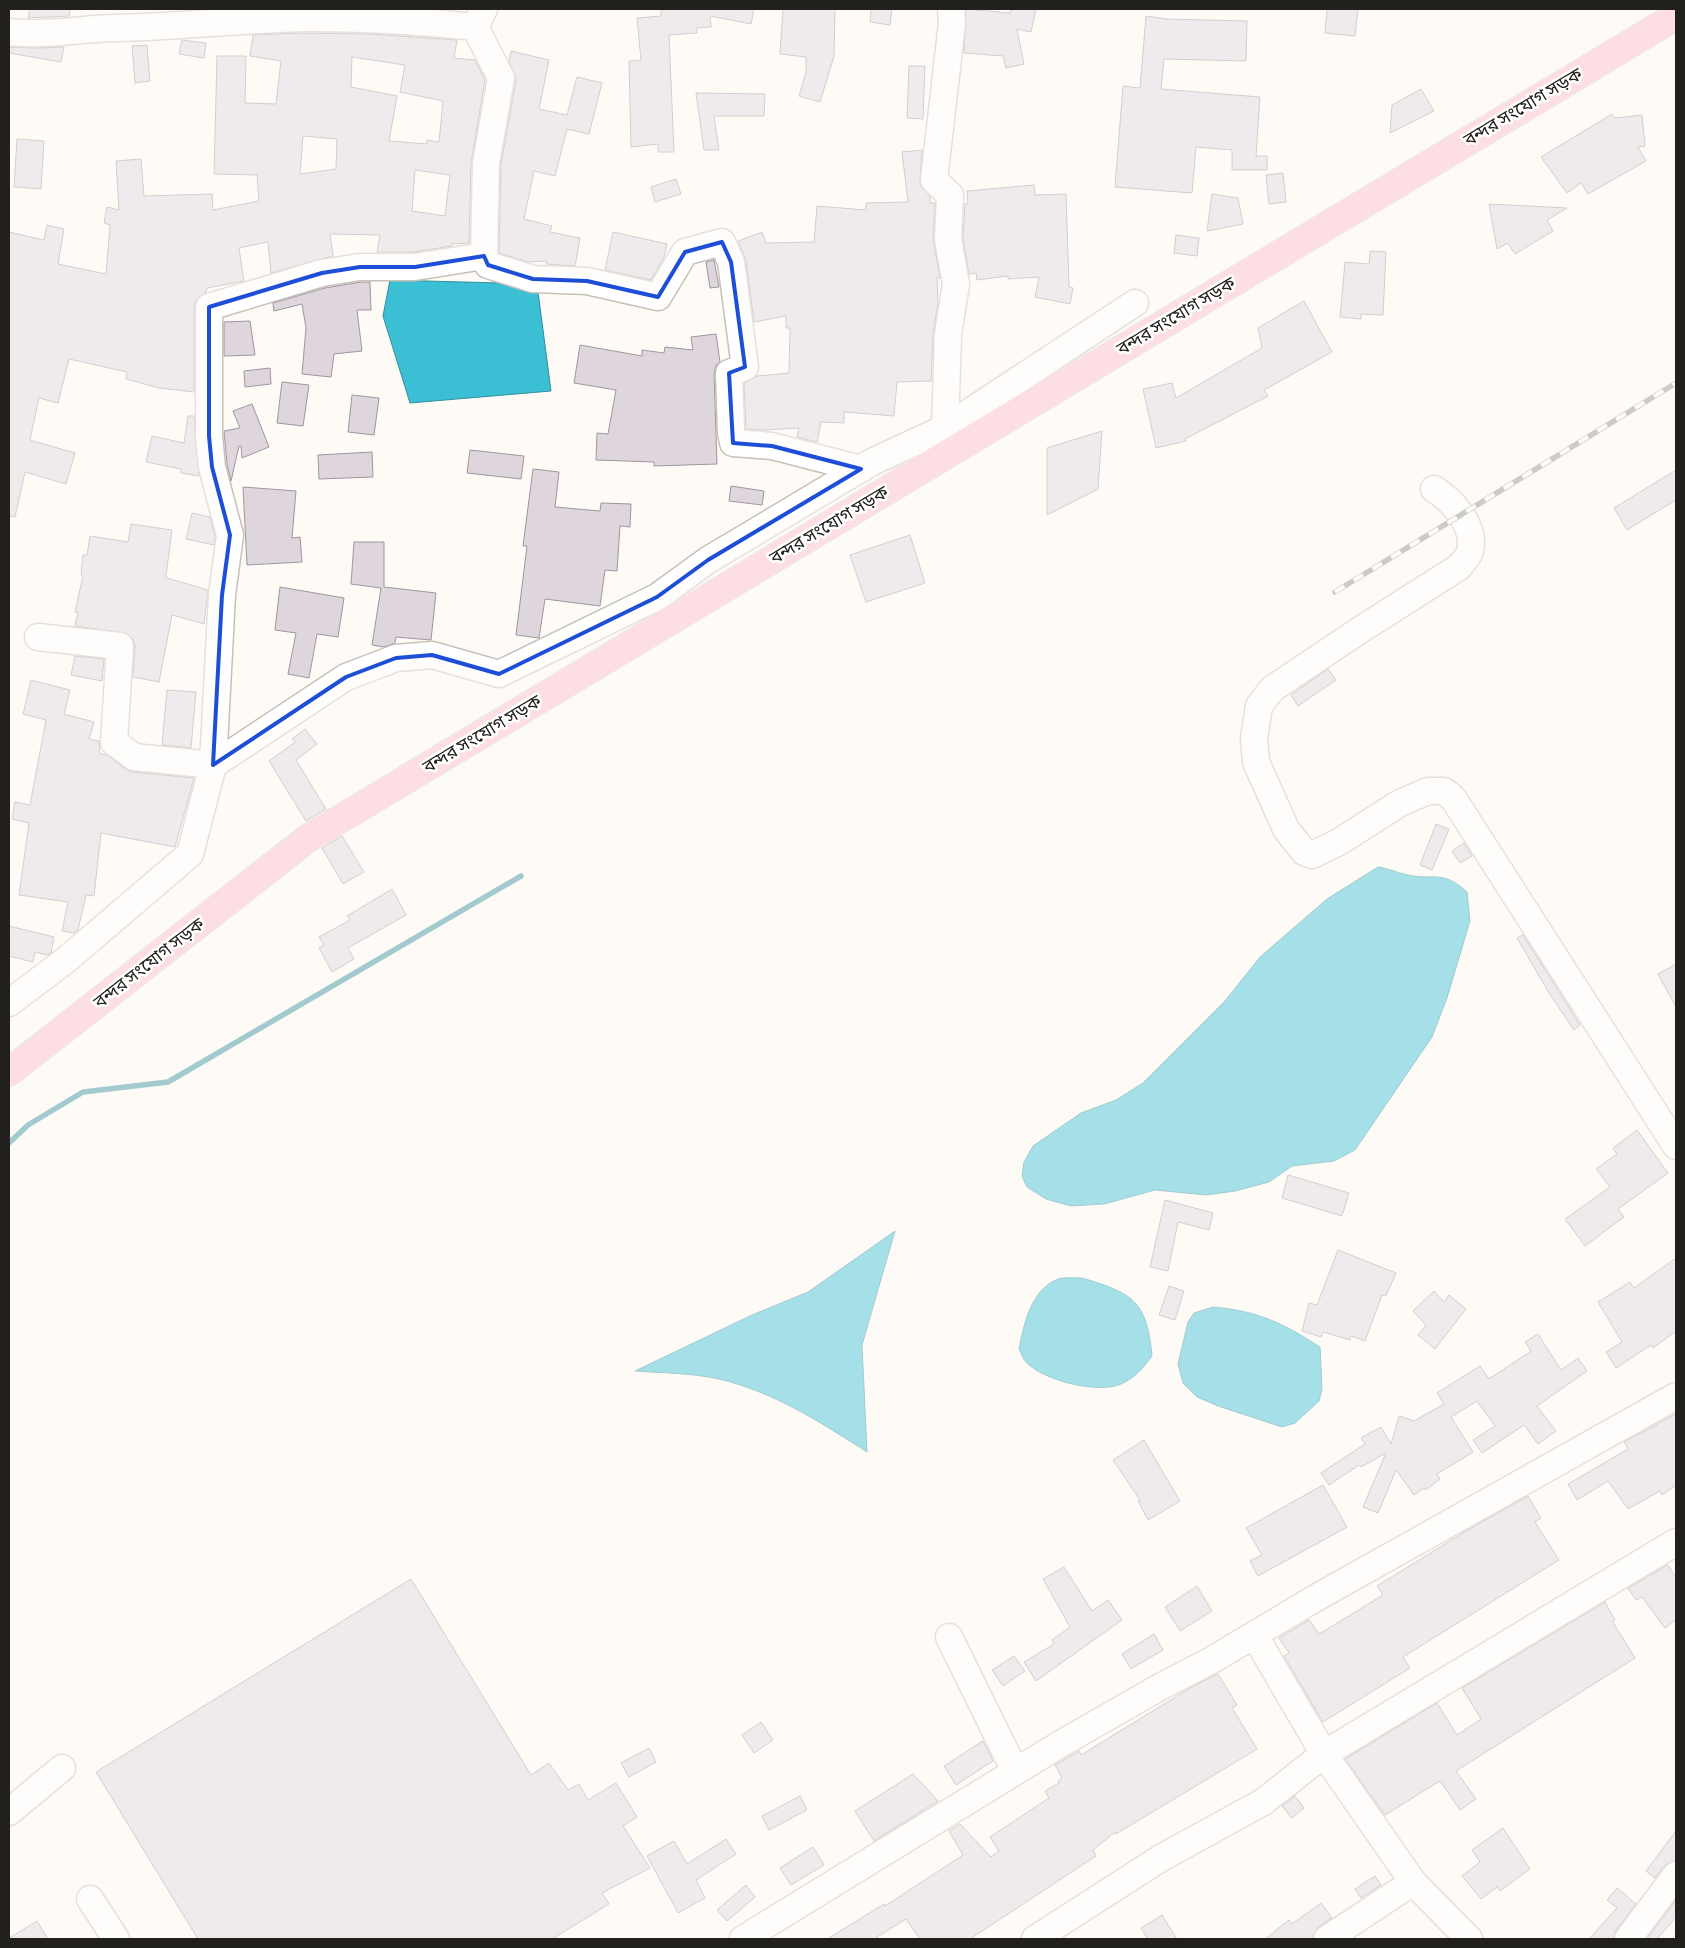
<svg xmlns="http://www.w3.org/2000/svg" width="1685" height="1948" font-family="'Alegreya Sans','Noto Sans Bengali',sans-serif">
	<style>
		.water { fill: #3bbfd4; stroke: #348f9d }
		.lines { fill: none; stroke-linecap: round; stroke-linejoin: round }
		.stream { stroke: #348f9d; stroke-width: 5.5 }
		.building { fill: #ded5dd; stroke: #9f969e; fill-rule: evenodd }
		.minor-casing { stroke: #c8c1b7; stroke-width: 29 }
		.highway-casing { stroke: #d7d7d6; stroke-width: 30 }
		.minor { stroke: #fff; stroke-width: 26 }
		.highway { stroke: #fdbdcb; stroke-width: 28 }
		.rail-casing { stroke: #93908c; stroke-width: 5.5 }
		.rail { stroke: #fff; stroke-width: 4; stroke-dasharray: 11; stroke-linecap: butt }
		.marked { fill: none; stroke: #1d4ed8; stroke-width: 4; stroke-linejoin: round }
		.labels { text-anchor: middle; stroke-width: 5; stroke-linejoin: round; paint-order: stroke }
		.street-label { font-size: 18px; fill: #22201c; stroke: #fff }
	</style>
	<rect width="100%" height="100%" fill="#fefbf7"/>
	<g class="water">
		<polygon points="390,280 537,284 551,391 410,403 383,316"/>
		<path d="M1378,867c9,1 17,5 26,7 29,8 37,-6 63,18l3,29 -23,77 -15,39 -77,113 -21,11 -42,5 -23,16 -34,9 -29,4 -51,-5 -51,14 -33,2 -25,-7 -19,-12 -5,-11 2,-14 9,-16 48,-33 35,-13 27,-17 82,-82 35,-44 67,-58z"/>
		<path d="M895,1231l-33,114 5,107c-47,-30 -93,-60 -148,-73 -27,-6 -57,-6 -84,-8l117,-56 56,-23z"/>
		<path d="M1082,1278c51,15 65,23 70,78 -9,12 -17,22 -31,28 -23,10 -77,-3 -95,-22 -3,-3 -5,-9 -7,-13 5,-26 12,-59 39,-70 7,-2 17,-1 24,-1z"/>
		<path d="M1213,1307c45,4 70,16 107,40l2,42 -3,12 -24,22 -13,4 -64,-21 -21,-9 -14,-14 -5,-19 10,-42 6,-9z"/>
	</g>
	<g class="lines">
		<polyline class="stream" points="9,1143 28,1125 83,1092 168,1082 521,876"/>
	</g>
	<g class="building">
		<polygon points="30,9 70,9 69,16 28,18"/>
		<polygon points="661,9 754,9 751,24 710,16 711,27 697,28 697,33 669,35 674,152 658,152 658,144 631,147 629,61 641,60 637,18 661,16"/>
		<polygon points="783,9 835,9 834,56 820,102 799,96 806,72 806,57 780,54"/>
		<polygon points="871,9 892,9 890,25 870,22"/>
		<polygon points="966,9 1010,13 1011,9 1036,9 1031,32 1017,29 1024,64 1006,68 1003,56 964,53"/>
		<polygon points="1327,9 1358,9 1355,36 1325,33"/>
		<polygon points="1146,16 1167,19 1247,21 1246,61 1164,59 1161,89 1260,97 1256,156 1267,156 1267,170 1232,170 1232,150 1196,147 1192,193 1115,187 1123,86 1140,88"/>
		<path d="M297,33l73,1 87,6 -3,18 21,2 10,20 -14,83 -2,80 -17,1v2l-38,6h-37l3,-17 -50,-1 3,22 -62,17 -3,-31 -29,6 5,33 -37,7 -1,4 -9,7 -3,7v86l-35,-4 -33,-9 1,-7 -58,-13 -11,44 -19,-5 -9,42 45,13 -9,31 -41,-12 -10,45 -6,-1v-284l35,8 3,-15 17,4 -6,35 48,10 4,-49 -6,-2 3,-16 12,3 -3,-49 25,-2 3,37 68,-2 1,16 46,-9 -2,-26 -43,-1 3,-118h29l-1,47 31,1 5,-43 -31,-5 3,-21zM352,57l53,8 -5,27 43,9 -4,41 -12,-2v4l-38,-3 8,-45 -46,-9zM303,136l34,3 -1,30 -36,5zM415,170l35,5 -5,41 -33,-5z"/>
		<polygon points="182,40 206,43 204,58 179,54"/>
		<polygon points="147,45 150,81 135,83 132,46"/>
		<polygon points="9,47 36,48 64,47 61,62 9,53"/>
		<polygon points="511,51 549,60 539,109 567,115 577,77 602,83 589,134 567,129 555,176 534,171 524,219 552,226 550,232 580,238 575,266 546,264 547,261 528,262 499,253 501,164 516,81 509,61"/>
		<polygon points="909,66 925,66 923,119 907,118"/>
		<polygon points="1421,89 1434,111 1390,133 1392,105"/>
		<polygon points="696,93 765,94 764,116 714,116 719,150 704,150"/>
		<polygon points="1612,114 1615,118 1642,115 1645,146 1638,147 1646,161 1588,194 1581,183 1567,193 1541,157"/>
		<polygon points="17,139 44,141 41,189 14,187"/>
		<polygon points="922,150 920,185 930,196 930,203 935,203 933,239 940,278 937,278 938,303 933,333 931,381 897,382 894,416 844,412 844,423 821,422 817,442 797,437 799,428 766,430 746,429 744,383 757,376 789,373 790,328 786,328 786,316 754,322 746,260 738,241 762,232 766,243 814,242 817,206 866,210 866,203 908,202 902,152"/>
		<polygon points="1283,173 1286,202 1269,204 1266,175"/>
		<polygon points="676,179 681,194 655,202 651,187"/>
		<polygon points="1034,185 1035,195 1066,194 1069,287 1073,288 1070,304 1035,297 1039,277 1008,279 1008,276 977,280 976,273 969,274 963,238 965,204 968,203 967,191"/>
		<polygon points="1212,194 1238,198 1243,224 1207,231"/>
		<polygon points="1489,204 1567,208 1547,220 1553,231 1515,254 1508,243 1497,249"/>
		<polygon points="613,232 667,244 664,257 651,280 605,270"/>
		<polygon points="1176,235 1199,238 1197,256 1174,253"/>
		<polygon points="1370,251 1386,252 1383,315 1361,314 1361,319 1340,317 1345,262 1369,264"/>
		<polygon points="714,260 719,287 710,288 706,262"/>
		<polygon points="361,282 370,282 371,310 357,310 362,351 334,354 331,377 302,374 306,328 302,304 274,311 273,303 325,288"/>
		<polygon points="1304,301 1332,352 1264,390 1268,396 1185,439 1186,441 1156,448 1143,389 1172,383 1176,398 1262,348 1258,328"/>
		<polygon points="250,321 255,355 224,356 224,322"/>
		<polygon points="716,334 720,362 716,365 714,374 717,464 654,466 654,462 596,460 597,433 608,434 616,390 574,383 580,345 642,356 642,350 664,353 665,347 693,350 691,337"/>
		<polygon points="270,368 271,384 245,387 244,371"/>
		<polygon points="282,382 309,385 303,426 277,423"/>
		<polygon points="352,395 379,398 374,435 348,432"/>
		<polygon points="252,404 269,447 242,458 241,446 239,446 231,481 227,464 224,431 240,428 233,411"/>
		<polygon points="188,416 194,416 199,476 181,473 181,469 146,462 152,436 184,443"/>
		<polygon points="1102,431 1098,489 1047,515 1047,448"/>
		<polygon points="470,450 524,456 521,479 467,473"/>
		<polygon points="372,452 373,477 319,479 318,455"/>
		<polygon points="533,469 559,472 555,507 600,511 601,503 631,504 630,527 620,526 617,571 605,570 600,606 545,599 539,638 516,635 527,546 523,546"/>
		<polygon points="1676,470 1676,500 1627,530 1614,508"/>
		<polygon points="731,486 764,491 762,505 729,501"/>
		<polygon points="243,487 296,491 292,538 300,537 302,562 247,565"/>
		<polygon points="192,513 210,517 215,536 214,545 186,539"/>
		<polygon points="131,524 172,530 166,575 167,578 208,590 204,624 172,615 159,682 133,677 135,646 133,639 128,634 75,626 78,612 75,612 83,576 81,575 83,555 87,555 90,536 128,542"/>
		<polygon points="910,535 925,583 866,602 850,555"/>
		<polygon points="354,542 384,542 384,587 436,593 431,640 396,637 395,643 384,647 372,645 381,588 351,584"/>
		<polygon points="280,587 344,598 338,637 317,634 309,678 288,674 296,633 275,630"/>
		<polygon points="75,656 104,659 102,681 71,675"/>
		<polygon points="1328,669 1336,680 1298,706 1291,695"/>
		<polygon points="31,680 70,690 64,714 94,722 89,739 99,741 100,754 107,755 125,769 132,772 194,778 175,847 101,833 94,896 86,895 78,930 74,933 62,931 68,902 19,895 29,823 12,819 15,802 30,805 46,720 23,714"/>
		<polygon points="167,690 196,692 191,748 162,745"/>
		<polygon points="305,729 317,744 296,760 326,809 306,821 269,761 295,742 292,739"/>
		<polygon points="1436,824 1449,829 1432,870 1420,865"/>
		<polygon points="342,836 364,872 343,884 322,848"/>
		<polygon points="1464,843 1472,856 1460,863 1452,851"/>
		<polygon points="392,889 406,915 348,948 354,959 332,972 319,948 324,945 319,937 350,920 347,916"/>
		<polygon points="9,926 54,937 51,953 47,955 35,952 33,962 9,956"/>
		<polygon points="1523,935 1580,1025 1574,1030 1549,993 1517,938"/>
		<polygon points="1676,964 1676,1007 1658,974"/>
		<polygon points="1637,1130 1668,1173 1618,1209 1624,1217 1585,1246 1565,1219 1610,1187 1596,1169 1617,1154 1613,1148"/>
		<polygon points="1288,1175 1349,1193 1342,1216 1282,1198"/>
		<polygon points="1165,1200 1213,1213 1209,1230 1178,1222 1168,1271 1150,1267"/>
		<polygon points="1338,1250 1396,1273 1386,1296 1382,1295 1365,1341 1351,1336 1350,1340 1323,1332 1321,1337 1302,1331 1309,1303 1317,1305"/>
		<polygon points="1676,1258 1676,1331 1653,1348 1651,1345 1616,1368 1606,1352 1622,1342 1598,1302 1630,1282 1634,1288"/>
		<polygon points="1169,1286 1184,1291 1175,1320 1159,1315"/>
		<polygon points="1434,1291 1444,1302 1449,1295 1466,1309 1435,1349 1418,1335 1426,1325 1413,1311"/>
		<polygon points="1538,1334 1561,1370 1578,1358 1587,1371 1537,1406 1556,1431 1538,1444 1524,1425 1482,1453 1473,1440 1495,1426 1477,1401 1451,1417 1473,1452 1437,1474 1440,1479 1426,1490 1424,1488 1414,1495 1396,1470 1378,1513 1363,1507 1386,1453 1361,1467 1359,1465 1329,1485 1321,1473 1365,1444 1361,1438 1381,1427 1391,1444 1399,1416 1414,1421 1444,1404 1437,1393 1480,1366 1489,1379 1531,1351 1525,1342"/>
		<polygon points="1676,1414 1676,1485 1662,1495 1660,1491 1628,1509 1608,1481 1577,1500 1568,1484 1628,1449 1624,1442"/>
		<polygon points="1144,1440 1180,1501 1148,1520 1138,1501 1140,1500 1113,1460"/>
		<polygon points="1323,1485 1347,1527 1258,1576 1250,1561 1262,1555 1246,1528"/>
		<polygon points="1528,1496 1541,1518 1535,1522 1559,1560 1403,1657 1410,1668 1323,1722 1284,1656 1289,1653 1279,1638 1309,1620 1319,1634 1383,1595 1377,1586 1466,1531"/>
		<polygon points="1668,1565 1676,1578 1676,1620 1665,1628 1642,1597 1636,1600 1628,1588"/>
		<polygon points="1064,1567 1092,1611 1108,1600 1122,1620 1036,1681 1024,1662 1054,1644 1052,1640 1070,1627 1043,1579"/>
		<polygon points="411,1579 531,1775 549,1763 568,1790 579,1784 588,1800 616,1783 637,1817 623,1826 650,1868 602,1893 609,1904 552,1939 198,1939 96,1772"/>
		<polygon points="1197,1586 1212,1611 1180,1631 1165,1607"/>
		<polygon points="1605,1602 1615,1620 1612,1621 1635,1658 1456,1771 1476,1799 1460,1810 1440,1781 1385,1815 1345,1759 1437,1703 1457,1735 1481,1719 1462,1688"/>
		<polygon points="1154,1634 1163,1650 1131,1669 1122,1654"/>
		<polygon points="1014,1656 1025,1671 1003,1686 992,1670"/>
		<polygon points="1218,1674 1237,1705 1232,1708 1257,1749 1116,1834 1115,1832 1093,1850 1096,1856 970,1939 920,1939 906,1919 874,1939 827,1939 884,1904 885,1906 963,1855 949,1831 960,1824 991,1857 999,1851 990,1837 1049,1798 1045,1791 1059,1783 1058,1781 1062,1778 1055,1765 1079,1751 1081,1755 1190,1688"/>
		<polygon points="761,1722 773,1740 754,1753 742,1735"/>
		<polygon points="983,1741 993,1761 956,1785 944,1766"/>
		<polygon points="649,1748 656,1762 629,1777 621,1763"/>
		<polygon points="913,1774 938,1801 874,1841 855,1811"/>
		<polygon points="800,1796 807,1810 769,1830 762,1816"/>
		<polygon points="1295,1796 1304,1808 1292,1818 1282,1806"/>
		<polygon points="1503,1828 1530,1869 1500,1891 1497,1887 1481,1899 1462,1876 1480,1862 1472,1850"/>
		<polygon points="1676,1831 1676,1860 1664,1866 1655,1878 1646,1871"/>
		<polygon points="726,1839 736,1854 696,1880 705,1898 678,1913 647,1856 674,1841 687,1864"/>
		<polygon points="813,1847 824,1865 791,1885 780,1868"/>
		<polygon points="1375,1876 1381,1885 1361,1898 1355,1889"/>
		<polygon points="746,1885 755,1897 727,1921 717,1910"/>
		<polygon points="1617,1888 1636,1904 1616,1930 1613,1939 1589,1939 1617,1908 1607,1900"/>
		<polygon points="1676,1900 1676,1917 1657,1939 1647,1939"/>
		<polygon points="1321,1903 1332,1918 1318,1927 1312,1939 1265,1939 1289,1920 1292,1924"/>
		<polygon points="1162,1915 1177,1939 1148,1939 1141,1928"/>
		<polygon points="37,1921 48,1939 9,1939 9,1938"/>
	</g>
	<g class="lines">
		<g class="minor-casing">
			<g id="minor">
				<polyline points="475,27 501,78 486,163 484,256"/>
				<path d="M9,32c35,4 70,-3 106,-4 64,-1 129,-9 193,-10 56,0 111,3 167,9l9,-18"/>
				<polyline points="945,428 948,334 956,284 948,239 950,195 934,180 952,23 951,9"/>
				<path d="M1434,489c19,12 42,37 36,62 -1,5 -7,11 -11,16l-102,65 -85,57 -13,17 -5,32 2,24 30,67 18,23 8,3 27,-13 61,-39 28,-12h16l9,7 223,348"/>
				<polyline points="38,637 120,646 114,742 134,757 213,765 346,677 396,658 432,655 499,674 657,597 708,560 872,462 945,428 1135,303"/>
				<polyline points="9,1003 66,960 190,854 213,765 222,595 230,535 212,467 209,436 209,307 322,273 360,267 415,267 484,256 488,265 533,279 587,281 658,297 685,252 722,242 731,262 745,367 729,373 731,432 733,443 772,446 861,469"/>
				<polyline points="1255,1636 1324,1754 1413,1882 1469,1939"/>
				<polyline points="949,1637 1015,1771"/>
				<polyline points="9,1812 62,1768"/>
				<polyline points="90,1899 116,1939"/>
				<polyline points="743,1939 1062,1743 1160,1687 1212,1660 1314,1599 1676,1396"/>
				<polyline points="1035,1939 1161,1858 1263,1802 1324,1754 1676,1542"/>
				<polyline points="1327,1939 1413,1882"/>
				<polyline points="1628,1939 1676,1875"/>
			</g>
		</g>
		<g class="highway-casing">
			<polyline id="highway" points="9,1072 307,839 1676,16"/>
		</g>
		<use href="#minor" class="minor"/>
		<use href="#highway" class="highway"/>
		<g class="rail-casing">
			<polyline id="rail" points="1335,592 1676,383"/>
		</g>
		<use href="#rail" class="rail"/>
	</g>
	<path d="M0 0H1685V1948H0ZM722,242l9,20 14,105 -16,6 4,70 39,3 89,23 -153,91 -51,37 -158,77 -67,-19 -36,3 -50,19 -133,88 9,-170 8,-60 -18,-68 -3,-31v-129l113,-34 38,-6h55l69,-11 4,9 45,14 54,2 71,16 27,-45z" fill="#fefbf7" fill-opacity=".55" fill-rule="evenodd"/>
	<path class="marked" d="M722,242l9,20 14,105 -16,6 4,70 39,3 89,23 -153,91 -51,37 -158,77 -67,-19 -36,3 -50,19 -133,88 9,-170 8,-60 -18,-68 -3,-31v-129l113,-34 38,-6h55l69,-11 4,9 45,14 54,2 71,16 27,-45z"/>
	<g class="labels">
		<g class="street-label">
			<text transform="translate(1523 107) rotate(-31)" y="6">বন্দর সংযোগ সড়ক</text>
			<text transform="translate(1176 316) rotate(-31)" y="6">বন্দর সংযোগ সড়ক</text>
			<text transform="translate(829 525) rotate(-31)" y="6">বন্দর সংযোগ সড়ক</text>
			<text transform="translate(482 734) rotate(-31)" y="6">বন্দর সংযোগ সড়ক</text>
			<text transform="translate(149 963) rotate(-38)" y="6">বন্দর সংযোগ সড়ক</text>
		</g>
	</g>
	<rect width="1685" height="1948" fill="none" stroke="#22201c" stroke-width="20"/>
</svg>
